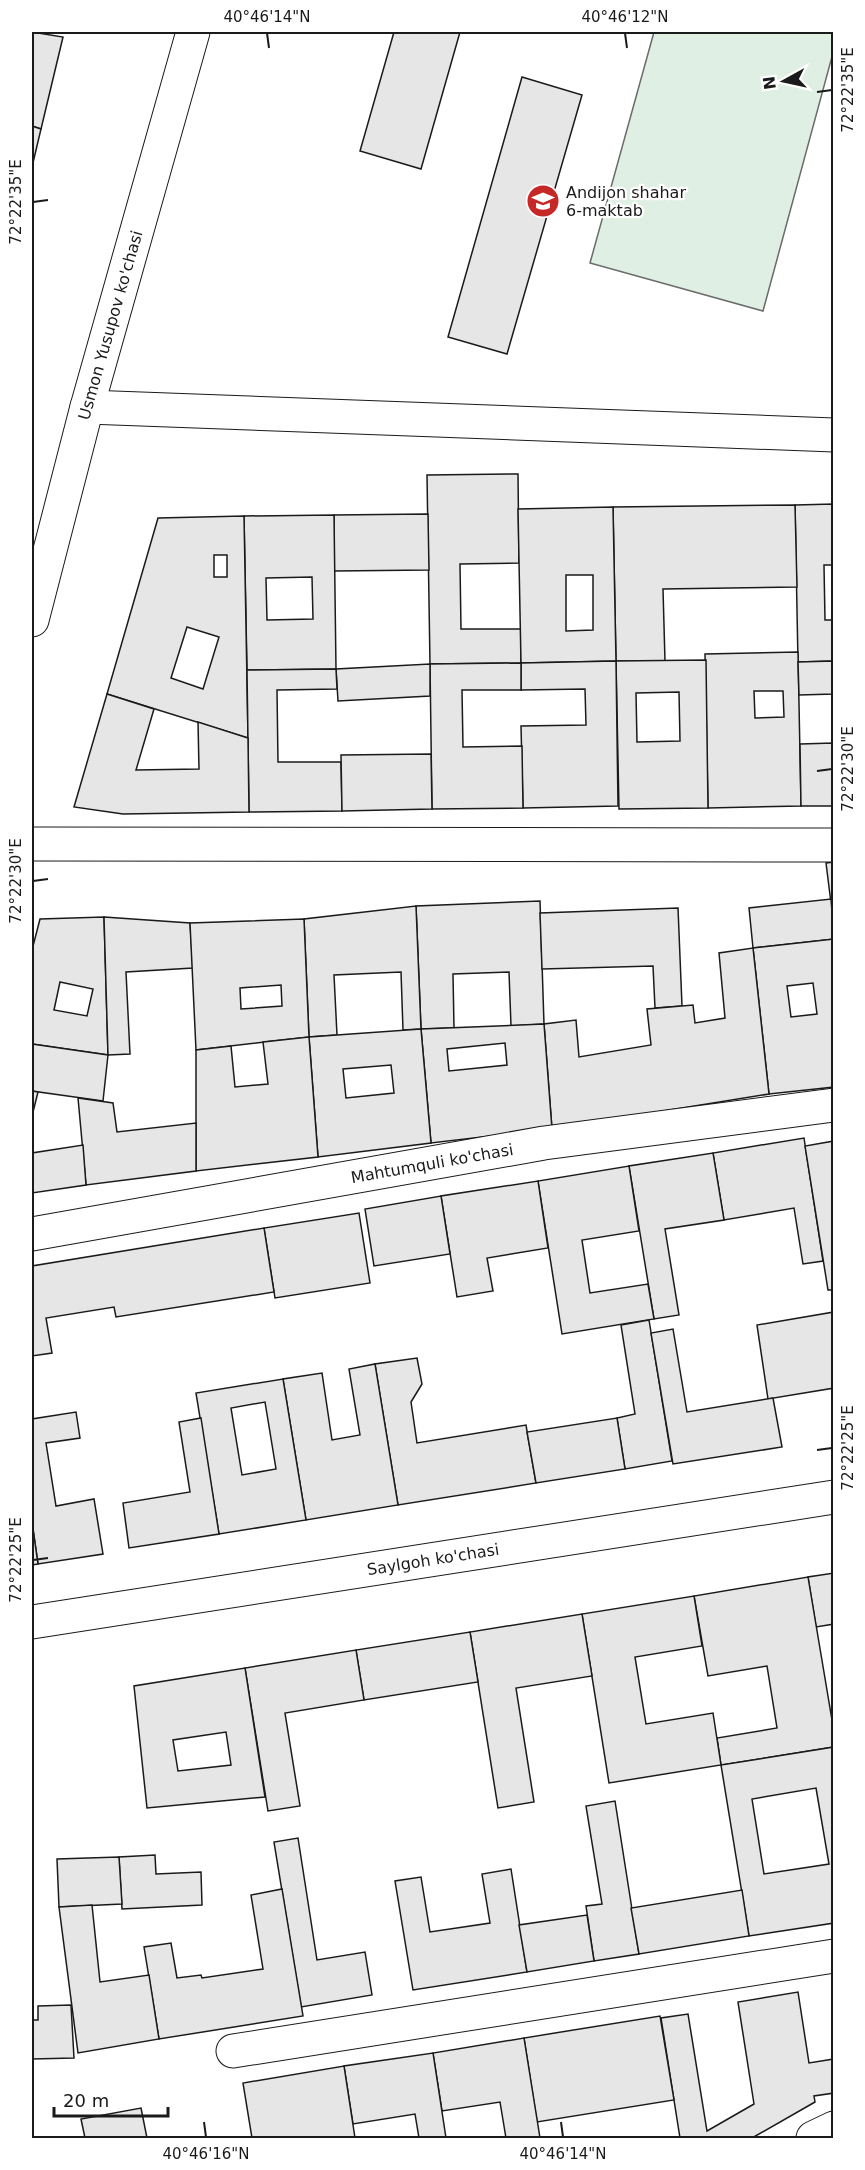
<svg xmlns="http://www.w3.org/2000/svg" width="865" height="2170" font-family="'DejaVu Sans',sans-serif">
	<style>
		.green { fill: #e0efe3; stroke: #6a6a6a; stroke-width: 1.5 }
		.building { fill: #e6e6e6; stroke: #1a1a1a; stroke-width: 1.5; fill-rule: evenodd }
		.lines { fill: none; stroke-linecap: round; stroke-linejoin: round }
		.minor-casing { stroke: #1a1a1a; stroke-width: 35 }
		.secondary-casing { stroke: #1a1a1a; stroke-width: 35 }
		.minor { stroke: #fff; stroke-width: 33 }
		.secondary { stroke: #fff; stroke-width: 33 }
		.ticks { fill: none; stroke: #1a1a1a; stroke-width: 2 }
		.labels { text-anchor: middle; stroke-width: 4.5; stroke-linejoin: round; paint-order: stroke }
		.poi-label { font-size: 16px; fill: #1a1a1a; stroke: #fff; text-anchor: start }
		.street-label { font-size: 16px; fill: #1a1a1a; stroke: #fff }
		.neatline { fill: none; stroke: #1a1a1a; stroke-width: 2 }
		.ticks-label { font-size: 15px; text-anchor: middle; fill: #1a1a1a }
	</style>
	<rect width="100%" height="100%" fill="#fff"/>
	<polygon class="green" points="654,32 833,32 833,53 763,311 590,263"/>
	<g class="building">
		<polygon points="32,32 63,37 41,129 32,126"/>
		<polygon points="394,32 460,32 421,169 360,151"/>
		<polygon points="522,77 582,95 507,354 448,337"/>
		<polygon points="32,126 41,129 32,167"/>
		<polygon points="518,474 519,563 460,564 461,629 521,629 521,663 430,664 427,475"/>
		<polygon points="834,504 834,565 824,565 825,620 834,620 834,661 798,662 795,505"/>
		<polygon points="795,505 797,587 663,589 665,661 616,661 613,507"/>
		<path d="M613,507l3,154 -95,2 -3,-154zM566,575h27v55l-27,1z"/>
		<polygon points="428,514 429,570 334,571 334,515"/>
		<path d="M334,515l2,154 -89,1 -3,-154zM312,577l1,42 -46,1 -1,-42z"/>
		<path d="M244,516l4,222 -141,-44 51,-176zM214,555h13v22h-13zM187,627l32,10 -16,52 -32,-11z"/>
		<path d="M798,652l3,154 -93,2 -3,-154zM754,691h29l1,26 -29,1z"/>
		<path d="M706,660l2,148 -89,1 -3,-148zM679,692l1,49 -43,1 -1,-49z"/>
		<polygon points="616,661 618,806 523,808 521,726 586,725 585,689 521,690 521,663"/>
		<polygon points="834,661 834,694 799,695 798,662"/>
		<polygon points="521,663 521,690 462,690 463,747 522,746 523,808 432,809 430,664"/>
		<polygon points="430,664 430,696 338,701 336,669"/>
		<polygon points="336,669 337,689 277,690 278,762 341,762 342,811 249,812 247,670"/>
		<polygon points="107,694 154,709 136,770 199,769 198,722 248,738 249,812 123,814 74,807"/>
		<polygon points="834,743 834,806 801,806 800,744"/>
		<polygon points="431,754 432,809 342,811 341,755"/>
		<polygon points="834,862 834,927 826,863"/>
		<polygon points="831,899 834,939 753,948 749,908"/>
		<polygon points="540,901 544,1024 511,1026 509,972 453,974 454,1028 421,1029 416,906"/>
		<polygon points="416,906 421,1029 403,1030 401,972 334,975 337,1035 309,1037 304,919"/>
		<polygon points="678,908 682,1006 655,1008 653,966 542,969 540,913"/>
		<path d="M104,917l4,138 -76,-11v-94l8,-31zM60,982l33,7 -6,27 -33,-6z"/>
		<polygon points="104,917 190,923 193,968 126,972 130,1054 108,1055"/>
		<path d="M304,919l5,118 -113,13 -6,-127zM281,985l1,21 -41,3 -1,-21z"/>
		<path d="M834,939v148l-65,7 -16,-146zM813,983l4,31 -26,3 -4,-31z"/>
		<polygon points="753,948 769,1094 552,1129 544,1024 576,1020 579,1057 651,1045 647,1009 693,1005 695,1023 725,1018 719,953"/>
		<path d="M544,1024l8,105 -121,14 -10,-114zM505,1043l2,22 -58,6 -2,-22z"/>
		<path d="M421,1029l10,114 -113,14 -9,-120zM391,1065l3,28 -48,5 -3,-29z"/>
		<polygon points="309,1037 318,1157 196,1171 196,1050 231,1046 235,1087 268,1084 263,1042"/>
		<polygon points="32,1044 108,1055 103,1101 32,1091"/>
		<polygon points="32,1091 38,1092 32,1116"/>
		<polygon points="78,1098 113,1103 117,1132 196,1123 196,1171 86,1185"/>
		<polygon points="804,1138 823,1261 803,1264 794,1208 724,1220 713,1153"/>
		<polygon points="834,1141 834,1290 828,1290 805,1146"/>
		<polygon points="83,1145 86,1185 32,1193 32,1153"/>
		<polygon points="713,1153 724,1220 665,1229 679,1315 654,1319 629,1166"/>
		<polygon points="629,1166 639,1231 582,1240 590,1293 648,1284 654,1319 562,1334 538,1181"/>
		<polygon points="538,1181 548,1248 487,1258 493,1291 457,1297 441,1196"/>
		<polygon points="441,1196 450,1254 374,1266 365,1209"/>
		<polygon points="359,1213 370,1283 275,1298 264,1228"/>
		<polygon points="264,1228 274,1292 116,1317 114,1307 46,1318 52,1353 32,1356 32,1266"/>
		<polygon points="834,1312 834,1388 768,1399 757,1325"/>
		<polygon points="649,1320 672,1461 625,1469 617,1418 635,1414 621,1325"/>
		<polygon points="673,1329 687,1412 773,1398 782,1447 673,1464 651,1333"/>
		<polygon points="417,1358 422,1384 411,1402 417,1443 526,1425 536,1483 398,1505 375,1364"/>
		<polygon points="375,1364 398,1505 306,1520 283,1379 322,1373 332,1440 360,1435 349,1369"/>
		<path d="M283,1379l23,141 -87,14 -23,-141zM265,1402l11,67 -34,6 -11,-67z"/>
		<polygon points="76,1412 80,1438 46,1443 56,1506 94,1499 103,1554 38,1564 32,1522 32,1419"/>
		<polygon points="201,1418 219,1534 129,1548 123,1503 190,1492 179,1422"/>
		<polygon points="617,1418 625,1469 536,1483 527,1432"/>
		<polygon points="32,1522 38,1564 32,1565"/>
		<polygon points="834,1573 834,1624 816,1627 808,1577"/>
		<polygon points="808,1577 834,1732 834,1747 721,1765 717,1738 777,1728 767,1666 708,1676 694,1596"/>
		<polygon points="694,1596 702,1646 635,1657 646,1724 713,1713 721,1765 609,1783 582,1614"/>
		<polygon points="582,1614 592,1676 516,1688 534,1802 498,1808 470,1632"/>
		<polygon points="470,1632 478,1682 364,1700 356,1650"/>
		<polygon points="356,1650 364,1700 285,1713 300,1806 268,1811 245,1668"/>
		<path d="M245,1668l20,129 -118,11 -13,-122zM226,1732l5,33 -53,6 -5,-31z"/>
		<path d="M834,1747v176l-85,13 -28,-171zM816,1788l13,76 -65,10 -12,-75z"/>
		<polygon points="615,1801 639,1954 594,1961 586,1906 602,1904 586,1806"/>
		<polygon points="298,1838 317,1960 365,1952 372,1995 301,2007 274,1842"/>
		<polygon points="155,1855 156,1874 201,1872 202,1905 122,1909 119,1857"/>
		<polygon points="119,1857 122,1904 59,1907 57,1859"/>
		<polygon points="511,1869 527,1972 413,1990 395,1881 421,1877 430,1932 490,1923 482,1874"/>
		<polygon points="282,1889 303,2016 159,2039 144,1947 171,1943 177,1978 201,1975 202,1978 263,1969 251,1895"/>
		<polygon points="742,1890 749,1936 639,1954 631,1908"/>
		<polygon points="92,1905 100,1982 149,1975 159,2039 78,2053 59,1907"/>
		<polygon points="587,1915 594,1961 527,1972 519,1925"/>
		<polygon points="798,1992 809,2063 834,2059 834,2093 814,2096 815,2102 752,2138 680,2138 661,2018 688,2014 707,2131 754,2104 738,2002"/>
		<polygon points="71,2005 74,2058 32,2059 32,2020 38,2020 38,2006"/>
		<polygon points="660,2016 674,2100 537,2122 524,2038"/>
		<polygon points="524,2038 540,2138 506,2138 500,2102 442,2111 433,2053"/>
		<polygon points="433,2053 446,2138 419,2138 415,2114 353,2124 344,2066"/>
		<polygon points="344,2066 355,2138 252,2138 243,2083"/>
		<polygon points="141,2108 147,2138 85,2138 81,2119"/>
	</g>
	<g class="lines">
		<g class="minor-casing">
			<g id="minor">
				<polyline points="87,407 834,435"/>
				<polyline points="32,844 834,845"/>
				<polyline points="32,1234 544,1143 834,1105"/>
				<polyline points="32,1622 834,1497"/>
				<polyline points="233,2051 834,1956"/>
				<polyline points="813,2138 834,2128"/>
			</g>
		</g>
		<g class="secondary-casing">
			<polyline id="secondary" points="32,620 87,407 193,32"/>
		</g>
		<use href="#minor" class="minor"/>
		<use href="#secondary" class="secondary"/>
	</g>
	<path class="ticks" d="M267,33l2,15M625,33l2,15M817,92l15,-2M33,202l15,-2M817,771l15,-2M33,881l15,-2M817,1450l15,-2M33,1560l15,-2M204,2122l2,15M561,2122l2,15"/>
	<defs>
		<g id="school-disc" transform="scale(1.725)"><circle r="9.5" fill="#c62828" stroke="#fff"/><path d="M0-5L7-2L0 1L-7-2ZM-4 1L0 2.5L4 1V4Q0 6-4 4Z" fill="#fff"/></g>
	</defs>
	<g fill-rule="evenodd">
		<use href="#school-disc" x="543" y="201"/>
	</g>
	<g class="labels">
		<g class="poi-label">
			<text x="566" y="198">Andijon shahar<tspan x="566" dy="18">6-maktab</tspan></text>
		</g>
		<g class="street-label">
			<text transform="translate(110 325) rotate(-74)" y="6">Usmon Yusupov ko'chasi</text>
			<text transform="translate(432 1163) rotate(-10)" y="6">Mahtumquli ko'chasi</text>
			<text transform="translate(433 1559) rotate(-9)" y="6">Saylgoh ko'chasi</text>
		</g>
	</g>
	<rect width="865" height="2170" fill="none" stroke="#ffffff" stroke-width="66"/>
	<g transform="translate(784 81) rotate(262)" stroke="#ffffff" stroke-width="4.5" paint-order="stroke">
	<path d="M0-4.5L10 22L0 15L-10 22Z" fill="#1a1a1a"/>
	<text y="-9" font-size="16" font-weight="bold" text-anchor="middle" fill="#1a1a1a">N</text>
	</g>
	<path d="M54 2107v9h114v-9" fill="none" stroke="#1a1a1a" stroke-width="3"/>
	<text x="63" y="2107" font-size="18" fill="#1a1a1a" stroke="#ffffff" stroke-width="4.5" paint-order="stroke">20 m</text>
	<rect x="33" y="33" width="799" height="2104" class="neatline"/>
	<g class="ticks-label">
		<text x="267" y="22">40°46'14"N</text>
		<text x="625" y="22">40°46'12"N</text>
		<text transform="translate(848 90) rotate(-90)" y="5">72°22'35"E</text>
		<text transform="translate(16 202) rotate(-90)" y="5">72°22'35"E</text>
		<text transform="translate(848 769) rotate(-90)" y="5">72°22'30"E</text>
		<text transform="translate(16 881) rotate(-90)" y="5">72°22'30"E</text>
		<text transform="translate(848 1448) rotate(-90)" y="5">72°22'25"E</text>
		<text transform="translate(16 1560) rotate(-90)" y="5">72°22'25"E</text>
		<text x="206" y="2159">40°46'16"N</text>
		<text x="563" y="2159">40°46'14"N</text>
	</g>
</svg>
